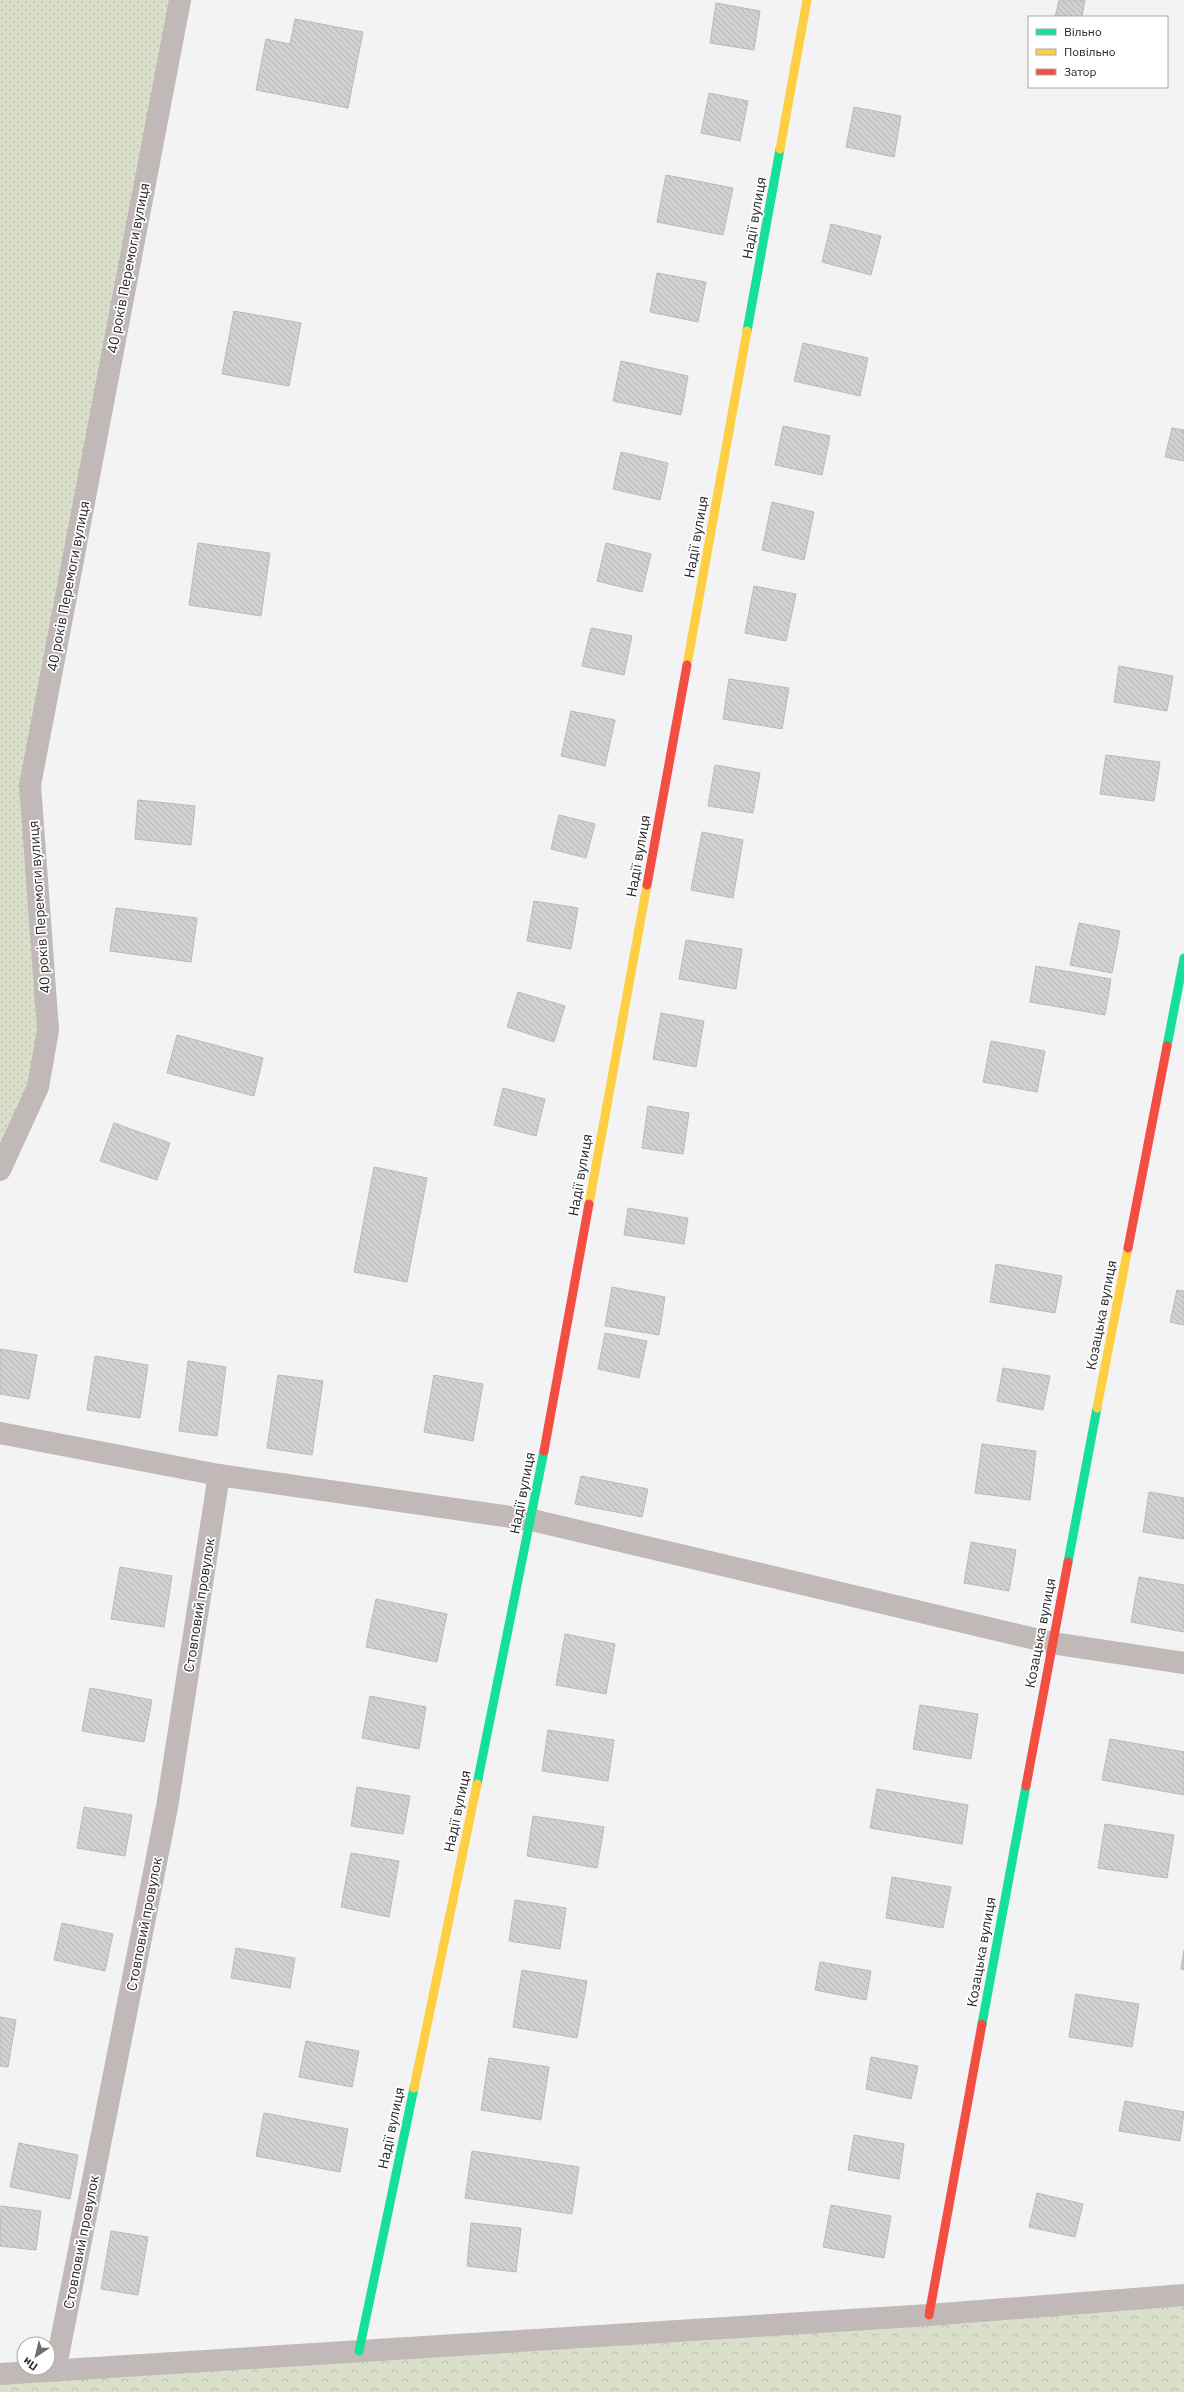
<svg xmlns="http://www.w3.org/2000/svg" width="1184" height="2392" font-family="'IBM Plex Sans',sans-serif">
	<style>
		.grass { fill: url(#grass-dots) }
		.forest { fill: url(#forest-crowns) }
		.building { fill: url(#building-back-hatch); stroke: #bab9bb }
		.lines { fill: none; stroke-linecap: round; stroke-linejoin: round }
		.street { stroke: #c1b8b8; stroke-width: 22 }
		.fast { stroke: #16e098; stroke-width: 9 }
		.slow { stroke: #ffcf43; stroke-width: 9 }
		.jam { stroke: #f24e42; stroke-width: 9 }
		.labels { text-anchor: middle; stroke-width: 3.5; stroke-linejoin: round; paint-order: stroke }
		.street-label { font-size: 14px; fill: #282729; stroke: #fff }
	</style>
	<defs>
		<pattern id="grass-dots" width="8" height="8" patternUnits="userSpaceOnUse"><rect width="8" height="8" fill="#dadfca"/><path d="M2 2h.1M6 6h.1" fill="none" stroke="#bbbfae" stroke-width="1.8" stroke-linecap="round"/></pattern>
		<pattern id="forest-crowns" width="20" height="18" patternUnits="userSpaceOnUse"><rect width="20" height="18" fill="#dadfca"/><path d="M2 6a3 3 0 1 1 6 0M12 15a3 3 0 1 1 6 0" fill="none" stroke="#bbbfae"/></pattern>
		<pattern id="building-back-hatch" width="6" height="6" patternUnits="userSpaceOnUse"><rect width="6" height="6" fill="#d2d1d2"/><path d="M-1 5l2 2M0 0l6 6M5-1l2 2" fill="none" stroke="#b4b3b4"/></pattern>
	</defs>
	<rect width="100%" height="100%" fill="#f3f2f4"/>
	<polygon class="grass" points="0,0 180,0 30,785 48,1030 0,1170"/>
	<polygon class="forest" points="1184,2295 1184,2392 0,2392 0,2374"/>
	<g class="building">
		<polygon points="1059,0 1085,0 1082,17 1055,17"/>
		<polygon points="716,3 760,11 754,50 710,43"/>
		<polygon points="295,19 363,32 348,108 256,90 266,39 290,44"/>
		<polygon points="709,93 748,101 740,141 701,133"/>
		<polygon points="854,107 901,116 894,157 846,147"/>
		<polygon points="666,175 733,188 723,235 657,222"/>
		<polygon points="831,224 881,236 871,275 822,262"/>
		<polygon points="657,273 706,282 698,322 650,312"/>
		<polygon points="234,311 301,323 289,386 222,374"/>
		<polygon points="803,343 868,358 860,396 794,381"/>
		<polygon points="621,361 688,376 681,415 613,401"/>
		<polygon points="783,426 830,436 822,475 775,465"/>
		<polygon points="1172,428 1184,430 1184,461 1165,457"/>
		<polygon points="621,452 668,463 660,500 613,489"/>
		<polygon points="772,502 814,512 804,560 762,550"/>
		<polygon points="198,543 270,553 261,616 189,605"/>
		<polygon points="606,543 651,554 642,592 597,581"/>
		<polygon points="754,586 796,594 786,641 745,633"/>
		<polygon points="591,628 632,636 624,675 582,666"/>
		<polygon points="1119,666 1173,676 1167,711 1114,702"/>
		<polygon points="729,679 789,688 782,729 723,719"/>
		<polygon points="571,711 615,720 605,766 561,756"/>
		<polygon points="1106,755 1160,762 1154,801 1100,794"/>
		<polygon points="715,765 760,773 753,813 708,806"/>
		<polygon points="138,800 195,806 191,845 135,839"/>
		<polygon points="559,815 595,824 586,858 551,849"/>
		<polygon points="702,832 743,840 733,898 691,890"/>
		<polygon points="534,901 578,908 571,949 527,941"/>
		<polygon points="116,908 197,918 191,962 110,951"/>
		<polygon points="1079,923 1120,931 1112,973 1070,965"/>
		<polygon points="686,940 742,949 736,989 679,979"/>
		<polygon points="1036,966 1111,979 1105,1015 1030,1002"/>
		<polygon points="518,992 565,1006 554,1042 507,1027"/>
		<polygon points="661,1013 704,1021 696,1067 653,1059"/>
		<polygon points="177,1035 263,1058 254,1096 167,1073"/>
		<polygon points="991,1041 1045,1051 1037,1092 983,1082"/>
		<polygon points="503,1088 545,1099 536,1136 494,1125"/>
		<polygon points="648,1106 689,1113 683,1154 642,1148"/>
		<polygon points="114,1123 170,1143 157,1180 100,1161"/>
		<polygon points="374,1167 427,1178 407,1282 354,1272"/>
		<polygon points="628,1208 688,1218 684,1244 624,1235"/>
		<polygon points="996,1264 1062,1276 1055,1313 990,1302"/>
		<polygon points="612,1287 665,1297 659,1335 605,1326"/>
		<polygon points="1177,1290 1184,1291 1184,1325 1170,1322"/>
		<polygon points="605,1333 647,1341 639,1378 598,1369"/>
		<polygon points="0,1349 37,1355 29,1399 0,1394"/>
		<polygon points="95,1356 148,1365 140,1418 87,1410"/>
		<polygon points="188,1361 226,1367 217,1436 179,1431"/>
		<polygon points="1003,1368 1050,1376 1043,1410 997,1401"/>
		<polygon points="278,1375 323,1381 312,1455 267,1448"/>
		<polygon points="434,1375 483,1384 473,1441 424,1432"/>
		<polygon points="982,1444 1036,1451 1030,1500 975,1493"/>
		<polygon points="581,1476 648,1489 642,1517 575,1504"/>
		<polygon points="1149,1492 1184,1498 1184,1539 1143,1532"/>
		<polygon points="971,1542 1016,1550 1009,1591 964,1583"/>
		<polygon points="120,1567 172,1576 164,1627 111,1619"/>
		<polygon points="1139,1577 1184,1585 1184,1632 1131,1622"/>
		<polygon points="376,1599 447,1614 437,1662 366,1647"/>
		<polygon points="565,1634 615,1644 606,1694 556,1685"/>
		<polygon points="90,1688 152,1700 144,1742 82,1731"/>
		<polygon points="370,1696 426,1707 419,1749 362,1738"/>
		<polygon points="920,1705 978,1714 971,1759 913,1749"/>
		<polygon points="548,1730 614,1740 608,1781 542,1771"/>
		<polygon points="1110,1739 1184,1752 1184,1795 1102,1780"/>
		<polygon points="357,1787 410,1796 403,1834 351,1826"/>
		<polygon points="877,1789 968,1805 962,1844 870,1828"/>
		<polygon points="84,1807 132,1815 125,1856 77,1848"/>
		<polygon points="533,1816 604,1827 597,1868 527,1856"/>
		<polygon points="1105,1824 1174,1835 1167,1878 1098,1868"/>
		<polygon points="351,1853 399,1861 389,1917 341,1907"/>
		<polygon points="892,1877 951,1887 943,1928 886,1918"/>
		<polygon points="515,1900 566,1908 560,1949 509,1941"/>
		<polygon points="62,1923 113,1934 105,1971 54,1960"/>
		<polygon points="236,1948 295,1958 290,1988 231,1978"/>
		<polygon points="1184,1950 1184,1970 1181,1969"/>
		<polygon points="820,1962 871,1971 866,2000 815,1990"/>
		<polygon points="522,1970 587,1981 577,2038 513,2027"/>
		<polygon points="1076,1994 1139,2004 1132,2047 1069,2037"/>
		<polygon points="0,2017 16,2020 8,2067 0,2066"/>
		<polygon points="306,2041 359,2051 352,2087 299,2077"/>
		<polygon points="871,2057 918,2066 911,2099 866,2089"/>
		<polygon points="489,2058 549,2067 541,2120 481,2110"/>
		<polygon points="1125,2101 1184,2112 1180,2141 1119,2131"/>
		<polygon points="264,2113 348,2129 340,2172 256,2156"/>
		<polygon points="854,2135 904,2144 899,2179 848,2170"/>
		<polygon points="19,2143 78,2155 70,2199 10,2187"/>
		<polygon points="472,2151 579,2167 572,2214 465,2198"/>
		<polygon points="1037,2193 1083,2204 1075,2237 1029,2227"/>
		<polygon points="831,2205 891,2216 884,2258 823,2247"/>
		<polygon points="1,2206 41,2211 36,2250 0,2246"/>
		<polygon points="471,2223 521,2228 516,2272 467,2266"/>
		<polygon points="111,2231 148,2237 138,2295 101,2289"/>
	</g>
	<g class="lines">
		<g class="street">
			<polyline points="0,1170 38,1087 48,1030 30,785 180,0"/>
			<polyline points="0,1433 219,1475 532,1520 1052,1643 1184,1663"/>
			<polyline points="55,2371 167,1807 219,1475"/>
			<polyline points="0,2374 929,2315 1184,2295"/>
		</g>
		<g class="fast">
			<polyline points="747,331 780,149"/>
			<polyline points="1167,1046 1184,958"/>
			<polyline points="1068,1562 1097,1408"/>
			<polyline points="477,1784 544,1451"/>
			<polyline points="982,2024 1026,1786"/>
			<polyline points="359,2351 414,2088"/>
		</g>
		<g class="slow">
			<polyline points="780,149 807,0"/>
			<polyline points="687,665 747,331"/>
			<polyline points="589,1204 647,885"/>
			<polyline points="1097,1408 1128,1248"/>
			<polyline points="414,2088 477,1784"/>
		</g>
		<g class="jam">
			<polyline points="647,885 687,665"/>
			<polyline points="1128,1248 1167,1046"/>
			<polyline points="544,1451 589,1204"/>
			<polyline points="1026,1786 1068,1562"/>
			<polyline points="929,2315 982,2024"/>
		</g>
	</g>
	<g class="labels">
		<g class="street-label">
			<text transform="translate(754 218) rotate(-80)" y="5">Надії вулиця</text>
			<text transform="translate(128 268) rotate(-79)" y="5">40 років Перемоги вулиця</text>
			<text transform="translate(696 537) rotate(-80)" y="5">Надії вулиця</text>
			<text transform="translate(68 586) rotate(-79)" y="5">40 років Перемоги вулиця</text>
			<text transform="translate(638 856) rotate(-80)" y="5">Надії вулиця</text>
			<text transform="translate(39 907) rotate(-94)" y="5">40 років Перемоги вулиця</text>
			<text transform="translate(580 1175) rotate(-80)" y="5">Надії вулиця</text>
			<text transform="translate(1101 1315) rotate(-79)" y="5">Козацька вулиця</text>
			<text transform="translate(522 1493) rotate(-79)" y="5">Надії вулиця</text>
			<text transform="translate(199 1605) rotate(-81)" y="5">Стовповий провулок</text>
			<text transform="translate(1040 1633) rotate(-79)" y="5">Козацька вулиця</text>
			<text transform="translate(457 1811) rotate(-78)" y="5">Надії вулиця</text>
			<text transform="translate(144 1924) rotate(-79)" y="5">Стовповий провулок</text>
			<text transform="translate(981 1952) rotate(-80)" y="5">Козацька вулиця</text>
			<text transform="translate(391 2128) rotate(-78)" y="5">Надії вулиця</text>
			<text transform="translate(81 2242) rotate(-79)" y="5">Стовповий провулок</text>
		</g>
	</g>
	<rect x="1028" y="16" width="140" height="72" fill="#ffffff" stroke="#a9a9a9"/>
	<rect x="1036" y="29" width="20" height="6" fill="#16e098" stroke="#a9a9a9"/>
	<text x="1064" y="36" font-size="12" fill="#282729">Вільно</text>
	<rect x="1036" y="49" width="20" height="6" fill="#ffcf43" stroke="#a9a9a9"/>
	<text x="1064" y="56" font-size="12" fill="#282729">Повільно</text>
	<rect x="1036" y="69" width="20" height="6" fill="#f24e42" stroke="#a9a9a9"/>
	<text x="1064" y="76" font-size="12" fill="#282729">Затор</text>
	<g transform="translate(36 2356) rotate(215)"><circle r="19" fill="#ffffff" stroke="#a9a9a9"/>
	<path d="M0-3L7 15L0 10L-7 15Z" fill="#6f6e70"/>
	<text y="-6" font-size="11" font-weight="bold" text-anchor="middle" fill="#282729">Пн</text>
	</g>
</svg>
